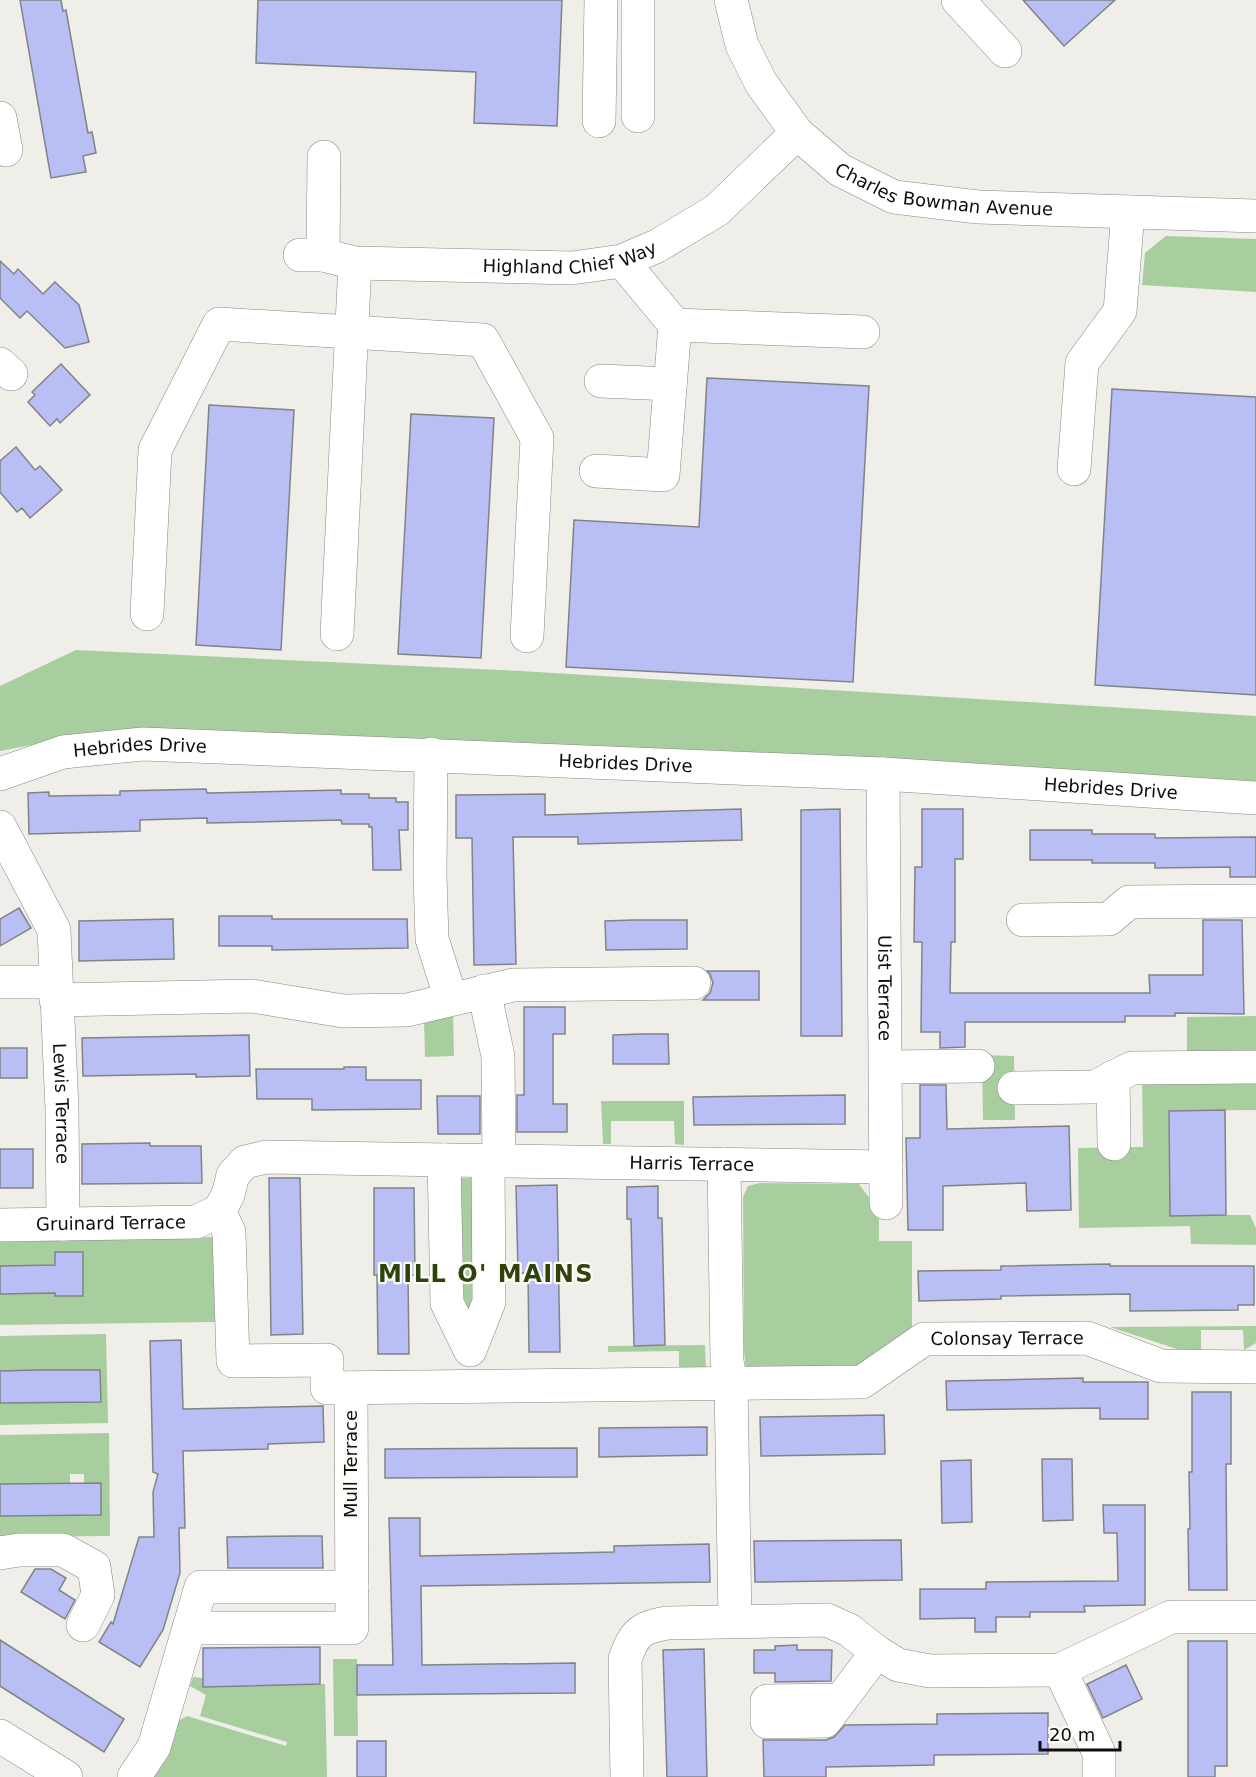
<svg xmlns="http://www.w3.org/2000/svg" width="1256" height="1777" font-family="'DejaVu Sans',sans-serif">
	<style>
		.green { fill: #a8ce9f }
		.building { fill: #b9bef5; stroke: #828387; stroke-width: 1.5 }
		.lines { fill: none; stroke-linecap: round; stroke-linejoin: round }
		.minor-casing { stroke: #888682; stroke-width: 34 }
		.minor { stroke: #fff; stroke-width: 33 }
		.labels { text-anchor: middle; stroke-width: 4.5; stroke-linejoin: round; paint-order: stroke }
		.street-label { font-size: 18px; fill: #0f0e0d; stroke: #fdfbf6 }
		.district-label { font-size: 24px; font-weight: bold; letter-spacing: 1.5px; fill: #2e420d; stroke: #fdfbf6 }
	</style>
	<rect width="100%" height="100%" fill="#f0eee9"/>
	<g class="green">
		<polygon points="1166,236 1256,239 1256,292 1142,285 1145,253"/>
		<polygon points="76,650 521,671 1256,716 1256,783 89,734 0,751 0,686"/>
		<polygon points="453,1013 454,1056 425,1057 424,1019"/>
		<polygon points="1256,1016 1256,1055 1187,1055 1187,1017"/>
		<polygon points="982,1055 1014,1056 1015,1120 983,1120"/>
		<polygon points="1142,1078 1256,1079 1256,1110 1169,1111 1170,1215 1250,1215 1256,1228 1256,1245 1191,1244 1190,1226 1079,1228 1078,1148 1143,1147"/>
		<polygon points="601,1101 684,1101 684,1145 675,1144 674,1121 611,1121 611,1144 603,1144"/>
		<polygon points="456,1178 477,1178 473,1308 463,1308"/>
		<polygon points="760,1183 859,1184 879,1211 879,1241 912,1241 912,1327 862,1368 746,1370 744,1351 743,1197 748,1186"/>
		<polygon points="213,1237 215,1322 0,1325 0,1294 51,1293 51,1265 0,1266 0,1242"/>
		<polygon points="1256,1326 1256,1343 1244,1350 1243,1330 1201,1330 1201,1350 1177,1349 1110,1327"/>
		<polygon points="106,1334 108,1423 0,1425 0,1403 101,1401 100,1370 0,1371 0,1336"/>
		<polygon points="705,1345 706,1371 679,1371 679,1351 608,1352 608,1346"/>
		<polygon points="109,1433 110,1536 0,1537 0,1516 101,1514 101,1484 84,1484 84,1474 70,1474 70,1484 0,1484 0,1435"/>
		<polygon points="333,1659 357,1659 358,1736 334,1736"/>
		<polygon points="193,1677 203,1678 203,1687 247,1686 247,1684 325,1684 327,1777 148,1777 178,1721 187,1716 286,1746 287,1742 200,1716 206,1695 190,1686"/>
	</g>
	<g class="building">
		<polygon points="20,0 61,0 63,11 66,10 88,133 92,132 96,153 83,156 86,172 51,178"/>
		<polygon points="258,0 562,0 557,126 474,123 476,72 256,63"/>
		<polygon points="1023,0 1115,0 1064,46"/>
		<polygon points="0,261 14,274 18,269 43,294 55,282 79,305 89,342 65,348 27,311 20,318 0,298"/>
		<polygon points="61,364 90,395 60,423 57,419 50,426 28,402 35,395 32,392"/>
		<polygon points="707,378 869,386 853,682 566,667 574,520 699,527"/>
		<polygon points="1112,389 1256,397 1256,695 1095,685"/>
		<polygon points="209,405 294,410 281,650 196,645"/>
		<polygon points="411,414 494,418 481,658 398,654"/>
		<polygon points="16,447 35,470 40,466 62,490 30,518 22,508 17,512 0,492 0,461"/>
		<polygon points="206,789 207,793 341,790 341,794 369,794 369,798 396,798 396,802 408,802 408,830 399,830 401,870 373,870 372,827 369,827 369,824 342,824 341,820 207,823 207,818 140,820 140,831 29,834 28,793 49,792 49,796 120,795 120,791"/>
		<polygon points="545,794 545,815 741,809 742,840 578,844 578,837 513,837 516,964 474,965 472,838 456,838 456,795"/>
		<polygon points="840,809 842,1036 801,1036 801,810"/>
		<polygon points="922,809 963,809 963,859 955,859 955,942 951,942 950,993 1150,993 1149,975 1203,975 1203,920 1242,920 1244,1014 1175,1013 1175,1016 1125,1016 1125,1022 965,1022 965,1047 940,1048 940,1032 921,1032 922,942 914,942 915,867 922,867"/>
		<polygon points="1030,830 1092,830 1092,834 1155,834 1155,838 1256,837 1256,877 1230,877 1230,867 1155,868 1155,863 1092,863 1092,860 1030,860"/>
		<polygon points="19,908 31,928 0,946 0,919"/>
		<polygon points="219,916 272,916 272,919 407,919 408,948 272,950 272,946 219,946"/>
		<polygon points="173,919 174,959 79,961 79,921"/>
		<polygon points="633,920 687,920 687,949 606,950 605,921"/>
		<polygon points="707,971 759,971 759,1000 703,1000 710,993 713,983 710,974"/>
		<polygon points="524,1007 565,1007 565,1034 553,1034 553,1104 567,1104 567,1132 517,1132 517,1095 524,1095"/>
		<polygon points="641,1034 668,1034 669,1064 613,1064 613,1035"/>
		<polygon points="249,1035 250,1076 196,1077 196,1074 83,1076 82,1038"/>
		<rect x="0" y="1048" width="27" height="30"/>
		<polygon points="344,1067 366,1067 366,1080 421,1080 421,1109 312,1110 312,1099 257,1099 256,1069 344,1069"/>
		<polygon points="920,1085 946,1085 947,1129 1069,1126 1071,1210 1027,1211 1026,1183 943,1186 943,1230 908,1230 906,1138 920,1138"/>
		<polygon points="845,1095 845,1124 694,1125 693,1097"/>
		<polygon points="437,1096 480,1096 480,1134 438,1134"/>
		<polygon points="1225,1110 1226,1215 1170,1216 1169,1111"/>
		<polygon points="150,1143 150,1146 201,1146 202,1183 82,1184 82,1144"/>
		<rect x="0" y="1149" width="33" height="39"/>
		<polygon points="269,1178 300,1178 303,1334 271,1335"/>
		<polygon points="557,1185 560,1352 529,1352 528,1273 518,1273 516,1186"/>
		<polygon points="658,1186 658,1218 662,1218 665,1345 634,1346 631,1219 627,1219 627,1187"/>
		<polygon points="374,1188 414,1188 415,1275 408,1275 409,1354 378,1354 377,1275 374,1275"/>
		<polygon points="55,1252 83,1252 83,1296 55,1296 55,1293 0,1294 0,1266 55,1265"/>
		<polygon points="1110,1264 1110,1266 1254,1266 1254,1305 1238,1305 1238,1310 1130,1311 1130,1294 1001,1296 1001,1299 919,1301 918,1271 1001,1270 1001,1266"/>
		<polygon points="181,1340 183,1409 323,1406 324,1442 268,1444 268,1449 183,1451 185,1528 179,1528 180,1573 163,1630 140,1667 99,1642 111,1622 113,1624 139,1537 154,1537 153,1492 158,1474 153,1472 150,1341"/>
		<polygon points="37,1370 100,1370 101,1402 0,1403 0,1371"/>
		<polygon points="1083,1378 1083,1382 1148,1382 1148,1419 1100,1419 1100,1408 947,1410 946,1381"/>
		<polygon points="1192,1392 1231,1392 1231,1464 1226,1464 1227,1590 1189,1590 1188,1529 1190,1529 1189,1472 1192,1472"/>
		<polygon points="884,1415 885,1454 761,1456 760,1417"/>
		<polygon points="707,1427 707,1455 599,1457 599,1428"/>
		<polygon points="577,1448 577,1477 385,1478 385,1449"/>
		<polygon points="1042,1459 1072,1459 1073,1520 1043,1521"/>
		<polygon points="971,1460 972,1522 942,1523 941,1461"/>
		<polygon points="101,1483 101,1515 0,1516 0,1484"/>
		<polygon points="1103,1505 1145,1505 1145,1605 1084,1606 1085,1612 1030,1612 1030,1617 996,1617 996,1632 975,1632 975,1618 920,1619 920,1589 986,1589 986,1582 1118,1581 1117,1533 1104,1533"/>
		<polygon points="389,1518 420,1518 420,1556 614,1552 614,1546 709,1544 710,1582 421,1586 422,1665 575,1663 575,1693 357,1695 357,1665 393,1665"/>
		<polygon points="298,1536 322,1536 323,1568 228,1568 227,1537"/>
		<polygon points="901,1540 902,1580 755,1582 754,1541"/>
		<polygon points="35,1569 51,1569 66,1578 59,1590 75,1600 65,1619 21,1592"/>
		<polygon points="0,1640 124,1719 104,1752 0,1686"/>
		<polygon points="1188,1641 1227,1641 1227,1766 1215,1766 1215,1777 1188,1777"/>
		<polygon points="797,1645 797,1650 832,1650 831,1681 775,1682 775,1673 754,1673 754,1650 775,1650 775,1646"/>
		<polygon points="320,1647 320,1684 203,1687 203,1648"/>
		<polygon points="704,1649 707,1777 667,1777 663,1650"/>
		<polygon points="1126,1665 1142,1699 1103,1718 1087,1684"/>
		<polygon points="1048,1713 1048,1754 934,1755 934,1765 826,1767 826,1777 764,1777 763,1740 826,1740 834,1737 845,1725 937,1724 937,1714"/>
		<rect x="357" y="1741" width="29" height="36"/>
	</g>
	<g class="lines">
		<g class="minor-casing">
			<g id="minor">
				<path id="s1" d="M731,0l11,45 19,38 36,50 43,37 54,27 84,10 278,9"/>
				<polyline points="958,0 1005,51"/>
				<polyline points="638,116 638,0"/>
				<polyline points="0,118 6,150"/>
				<polyline points="599,121 601,0"/>
				<path id="s2" d="M300,255h23l32,8 217,5 50,-7 35,-15 60,-36 80,-77"/>
				<polyline points="323,255 324,157"/>
				<polyline points="622,261 675,325 863,332"/>
				<polyline points="0,364 11,374"/>
				<polyline points="601,381 670,384"/>
				<polyline points="1074,469 1082,363 1120,311 1128,212"/>
				<polyline points="596,471 663,475 675,325"/>
				<polyline points="147,614 155,450 219,324 483,340 537,438 527,636"/>
				<polyline points="337,634 355,263"/>
				<polyline points="431,754 430,876 432,939 451,999"/>
				<path id="s3" d="M0,774l63,-22 80,-8 740,30 373,24"/>
				<path id="s4" d="M883,774l3,429"/>
				<path id="s5" d="M0,827l54,103 8,179 1,115"/>
				<polyline points="1023,920 1109,919 1129,902 1256,901"/>
				<polyline points="0,982 55,982"/>
				<polyline points="484,991 498,1056 499,1161"/>
				<polyline points="56,1000 252,996 343,1011 407,1010 513,985 694,983"/>
				<polyline points="886,1067 978,1066"/>
				<polyline points="1113,1077 1114,1144"/>
				<polyline points="1014,1088 1095,1087 1132,1068 1256,1067"/>
				<polyline points="444,1160 447,1303 470,1350 489,1302 488,1161"/>
				<polyline points="724,1164 727,1361 731,1383 735,1621"/>
				<path id="s6" d="M219,1211l10,21 4,129 94,-1v28l535,-6 62,-43 163,-1 74,28 95,1"/>
				<path id="s7" d="M219,1211l9,-16 5,-20 12,-13 21,-5 620,10"/>
				<path id="s8" d="M0,1225l196,-3 23,-11"/>
				<polyline points="0,1553 19,1550 63,1550 94,1567 98,1595 83,1625"/>
				<polyline points="189,1628 352,1628 351,1388"/>
				<polyline points="1060,1670 1099,1753 1099,1777"/>
				<polyline points="840,1700 767,1701 767,1722 825,1721 877,1652"/>
				<polyline points="0,1736 66,1777"/>
				<polyline points="134,1777 154,1747 201,1587 352,1587"/>
				<path d="M627,1777l-2,-118c10,-27 15,-31 42,-36l160,-3 22,10 28,22 21,13 32,6 130,-1 111,-53h85"/>
			</g>
		</g>
		<use href="#minor" class="minor"/>
	</g>
	<g class="labels">
		<g class="street-label">
			<text dy="6" stroke="none"><textPath href="#s1" startOffset="315">Charles Bowman Avenue</textPath></text>
			<text dy="6" stroke="none"><textPath href="#s2" startOffset="272">Highland Chief Way</textPath></text>
			<text dy="6" stroke="none"><textPath href="#s3" startOffset="144">Hebrides Drive</textPath></text>
			<text dy="6" stroke="none"><textPath href="#s3" startOffset="630">Hebrides Drive</textPath></text>
			<text dy="6" stroke="none"><textPath href="#s3" startOffset="1116">Hebrides Drive</textPath></text>
			<text dy="6" stroke="none"><textPath href="#s4" startOffset="214">Uist Terrace</textPath></text>
			<text dy="6" stroke="none"><textPath href="#s5" startOffset="290">Lewis Terrace</textPath></text>
			<text dy="6" stroke="none"><textPath href="#s7" startOffset="504">Harris Terrace</textPath></text>
			<text dy="6" stroke="none"><textPath href="#s8" startOffset="111">Gruinard Terrace</textPath></text>
			<text dy="6" stroke="none"><textPath href="#s6" startOffset="968">Colonsay Terrace</textPath></text>
			<text transform="translate(351 1464) rotate(-90)" y="6">Mull Terrace</text>
		</g>
		<g class="district-label">
			<text x="486" y="1282">MILL O' MAINS</text>
		</g>
	</g>
	<path d="M1040 1741v9h80v-9" fill="none" stroke="#0f0e0d" stroke-width="3"/>
	<text x="1049" y="1741" font-size="18" fill="#0f0e0d" stroke="#fdfbf6" stroke-width="4.5" paint-order="stroke">20 m</text>
</svg>
